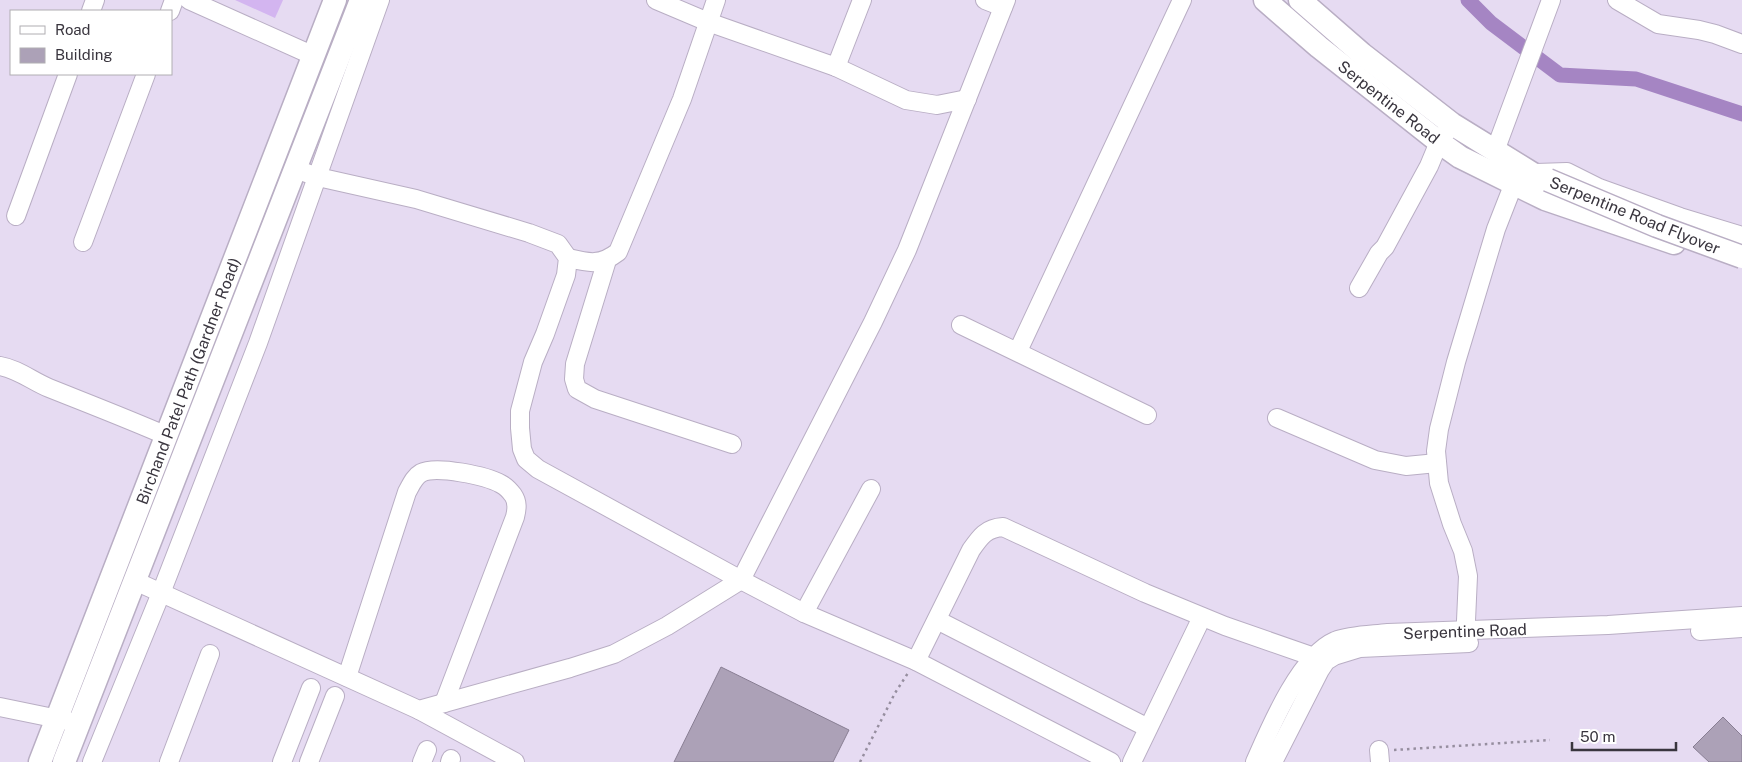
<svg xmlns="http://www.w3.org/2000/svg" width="1742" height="762" font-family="'Public Sans',sans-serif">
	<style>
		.green { fill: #d3b5f0 }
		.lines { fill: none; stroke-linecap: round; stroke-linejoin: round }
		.canal { stroke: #a585c3; stroke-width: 15 }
		.building { fill: #aca1b7; stroke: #887e93 }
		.minor-casing { stroke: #b9aec4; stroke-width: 20 }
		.major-casing { stroke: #b9aec4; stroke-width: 25 }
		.path { stroke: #968e9f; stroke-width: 2.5; stroke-dasharray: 2.5 4; stroke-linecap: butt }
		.minor { stroke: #fff; stroke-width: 18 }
		.major { stroke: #fff; stroke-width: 22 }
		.major-bridge-casing { stroke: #b9aec4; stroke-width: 25; stroke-linecap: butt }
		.major-bridge { stroke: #fff; stroke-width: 22 }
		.labels { text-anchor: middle; stroke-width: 4; stroke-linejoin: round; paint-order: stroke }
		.street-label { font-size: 16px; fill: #39353e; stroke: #fff }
	</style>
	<rect width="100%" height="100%" fill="#e6dbf2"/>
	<polygon class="green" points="235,0 283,0 275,18"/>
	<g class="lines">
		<polyline class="canal" points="1468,0 1491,23 1560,75 1636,79 1742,114"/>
	</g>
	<g class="building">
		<polygon points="721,667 849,730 833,762 674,762"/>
		<polygon points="1723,717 1742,736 1742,762 1709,762 1693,747"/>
	</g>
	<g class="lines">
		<g class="minor-casing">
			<g id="minor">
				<polyline points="189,0 314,56"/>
				<polyline points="656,0 708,22 836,67 906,100 937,105 967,99"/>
				<polyline points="985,0 1003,7"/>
				<polyline points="1617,0 1658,24 1699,30 1715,34 1742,44"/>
				<polyline points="91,11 95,0"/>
				<polyline points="170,11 174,0"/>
				<polyline points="836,67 862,0"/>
				<polyline points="1495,151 1551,0"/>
				<polyline points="295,169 318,177 416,199 529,233 558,244 568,258 566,275 545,334 533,362 520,411 520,428 522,449 526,459 538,469 741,580 804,613 916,661 1111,762"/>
				<polyline points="1536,173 1567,172 1599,188 1680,217 1742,236"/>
				<polyline points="16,216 68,74"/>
				<polyline points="83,242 146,74"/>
				<path d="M568,258c21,5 32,8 50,-6l64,-153 34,-99"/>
				<polyline points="607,260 575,364 574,379 577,389 595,399 732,444"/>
				<polyline points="1359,288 1379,253 1385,247 1429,166 1439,142 1446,132"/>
				<polyline points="961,325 1147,415"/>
				<polyline points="1018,351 1182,0"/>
				<path d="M0,366c18,3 32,15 49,22 40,16 79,31 118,48"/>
				<polyline points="1277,418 1375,460 1406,466 1437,463"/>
				<polyline points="135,581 419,710 570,668 614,654 667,626 741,580 873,322 907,250 1006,0"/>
				<polyline points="804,613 871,489"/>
				<polyline points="937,620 1148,728"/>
				<polyline points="1700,631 1742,628"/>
				<polyline points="1465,643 1468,576 1463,551 1452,524 1439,483 1436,451 1439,429 1456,362 1496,229 1514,183"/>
				<path d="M916,661l55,-111c9,-13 15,-22 32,-23l142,66 80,33 89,31"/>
				<path d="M347,677l60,-185c4,-7 7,-15 14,-19 15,-8 66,3 80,11 4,2 9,7 12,11 5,7 4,14 2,22l-71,186"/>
				<polyline points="0,707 68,721"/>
				<polyline points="419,710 515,762"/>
				<polyline points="1379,750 1380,762"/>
				<polyline points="92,762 161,593 258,343 380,0"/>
				<polyline points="169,762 210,654"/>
				<polyline points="282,762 311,688"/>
				<polyline points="309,762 335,696"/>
				<polyline points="422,762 427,750"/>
				<polyline points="450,762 451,759"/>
				<polyline points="1132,762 1202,617"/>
				<path d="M1255,762c15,-34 45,-106 80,-121 16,-6 36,-6 53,-8l220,-8 134,-9"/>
				<polyline points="1273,762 1320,670 1326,661 1334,656 1360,648 1469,643"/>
			</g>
		</g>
		<g class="major-casing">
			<g id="major">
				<polyline points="1265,0 1319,47 1439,142 1460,157 1545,199 1674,243"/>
				<polyline points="1300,0 1362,54 1452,124 1533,174 1548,180"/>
				<polyline points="40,762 335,0"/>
				<polyline points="64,762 361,0"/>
			</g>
		</g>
		<g class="path">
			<polyline points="1394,750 1550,740"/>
			<polyline points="860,762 895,693 908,673"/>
		</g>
		<use href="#minor" class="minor"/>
		<use href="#major" class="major"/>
		<g class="major-bridge-casing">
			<polyline id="major-bridge" points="1548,180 1657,226 1742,257"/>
		</g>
		<use href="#major-bridge" class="major-bridge"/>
	</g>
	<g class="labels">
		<g class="street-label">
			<text transform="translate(1389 102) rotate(38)" y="6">Serpentine Road</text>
			<text transform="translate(1635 215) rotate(22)" y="6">Serpentine Road Flyover</text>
			<text transform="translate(188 381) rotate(-69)" y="6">Birchand Patel Path (Gardner Road)</text>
			<text transform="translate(1465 631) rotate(-2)" y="6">Serpentine Road</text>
		</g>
	</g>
	<rect x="10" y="10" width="162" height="65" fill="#ffffff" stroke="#b0aeb2"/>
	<rect x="20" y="26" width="25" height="8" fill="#ffffff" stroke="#b0aeb2"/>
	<text x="55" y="35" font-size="15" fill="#39353e">Road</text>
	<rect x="20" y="48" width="25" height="15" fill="#aca1b7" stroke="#b0aeb2"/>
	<text x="55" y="60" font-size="15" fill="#39353e">Building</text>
	<path d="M1572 742v8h104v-8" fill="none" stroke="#39353e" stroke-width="2.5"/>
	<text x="1580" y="742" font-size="15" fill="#39353e" stroke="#ffffff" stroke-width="4" paint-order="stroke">50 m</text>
</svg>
